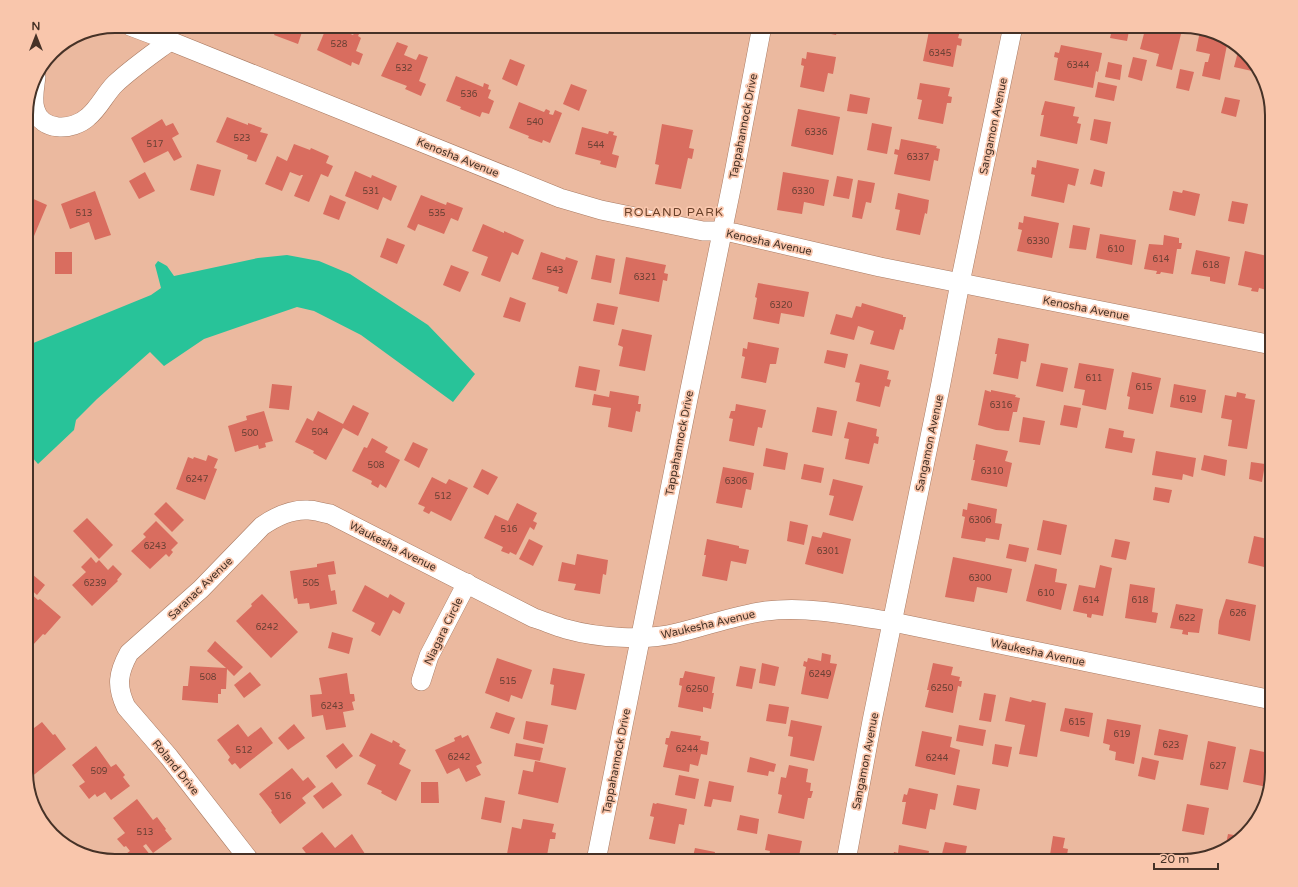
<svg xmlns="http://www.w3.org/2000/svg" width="1298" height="887" font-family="'Varela Round',sans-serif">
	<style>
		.water { fill: #28c399 }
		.building { fill: #d96d5f }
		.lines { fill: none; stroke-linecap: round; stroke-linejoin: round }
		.minor-casing { stroke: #a97a62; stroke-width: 20 }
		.minor { stroke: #fff; stroke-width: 19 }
		.labels { text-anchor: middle; stroke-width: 3.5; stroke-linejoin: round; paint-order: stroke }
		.number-label { font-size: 9px; fill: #6b4135 }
		.street-label { font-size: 11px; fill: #463227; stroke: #f9c6ac }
		.neighbourhood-label { font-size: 12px; letter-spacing: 1px; fill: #694029; stroke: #f9c6ac }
		.rim { fill: none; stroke: #463227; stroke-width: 2 }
	</style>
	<rect width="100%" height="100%" fill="#ebb99f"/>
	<polygon class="water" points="287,255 319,261 350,274 428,325 475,374 453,402 361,335 314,311 297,307 204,339 164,366 150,352 97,399 76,420 74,430 38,464 31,456 26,459 26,346 151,295 161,288 155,265 158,261 167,266 174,276 258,258"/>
	<g class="building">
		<polygon points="263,26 304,26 298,44 274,35 276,31"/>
		<polygon points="327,26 331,26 353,35 355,32 359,34 358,36 361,38 356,51 363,54 359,65 352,62 351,66 317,50"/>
		<polygon points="812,26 838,26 836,35 811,30"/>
		<polygon points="930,26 960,31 958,38 962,39 961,46 957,45 953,67 923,61"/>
		<polygon points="1059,26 1086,26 1085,32"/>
		<polygon points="1113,26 1130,26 1127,41 1110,38"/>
		<polygon points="1146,26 1183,26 1172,70 1156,66 1159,54 1140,49"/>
		<polygon points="1200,31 1228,40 1220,80 1202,76 1205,62 1208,62 1210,54 1196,51"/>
		<polygon points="397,42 408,46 404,55 416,60 419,54 428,57 419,81 426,84 421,96 405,89 407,86 381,76"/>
		<polygon points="1061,45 1102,53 1098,72 1096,71 1093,88 1054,80 1058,58 1054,57 1055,52 1059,53"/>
		<polygon points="1239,48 1261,73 1234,67"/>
		<polygon points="807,52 836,57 833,74 828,73 824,92 800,87 804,66 801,65 802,58 806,59"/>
		<polygon points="1133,57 1147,60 1142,81 1128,77"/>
		<polygon points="510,59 525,65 517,86 502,79"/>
		<polygon points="1108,62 1122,65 1120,80 1105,77"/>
		<polygon points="1180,69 1194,72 1189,91 1176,88"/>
		<polygon points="456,76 483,87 484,83 489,85 488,89 491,90 488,98 494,101 489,114 482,112 480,117 460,109 461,107 446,101"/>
		<polygon points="1098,82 1117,86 1114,101 1095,97"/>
		<polygon points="920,83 950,88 948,96 952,97 951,103 947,103 943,124 918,119 922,100 917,99"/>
		<polygon points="571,84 587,90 579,111 563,104"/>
		<polygon points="850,94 870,98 867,114 847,111"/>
		<polygon points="1225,97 1240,100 1236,117 1221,113"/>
		<polygon points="1045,101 1075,107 1073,116 1079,117 1077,123 1081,124 1077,144 1040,136 1044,115 1041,115"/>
		<polygon points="519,102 544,112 546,109 550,111 549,114 553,115 555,110 562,113 550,143 543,140 542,143 528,138 529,136 509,128"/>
		<polygon points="798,109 840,117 833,155 791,146"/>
		<polygon points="227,117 248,125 248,123 262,128 260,132 268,134 256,162 247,159 248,155 216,142"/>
		<polygon points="162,119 166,126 173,123 179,134 172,138 182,157 174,161 168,151 144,163 131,138"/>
		<polygon points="1094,119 1111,122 1107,144 1090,140"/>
		<polygon points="872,123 892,127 887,154 867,150"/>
		<polygon points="662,124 693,130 689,148 694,149 692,159 688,158 681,189 655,184 659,165 655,164"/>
		<polygon points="582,127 608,134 609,131 614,132 613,135 617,136 612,154 619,156 616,168 600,164 601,161 575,154"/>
		<polygon points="901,139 937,146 936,148 940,149 938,161 934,160 930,181 894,174 898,155 894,154 895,149 899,150"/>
		<polygon points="294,144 310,150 311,148 329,156 326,163 333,166 328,177 321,174 309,202 294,196 303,175 301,175 300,176 290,172 282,191 265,184 277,156 287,161"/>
		<polygon points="1037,160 1079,169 1075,186 1068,184 1064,203 1031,196 1035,175 1031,174 1032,167 1036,168"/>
		<polygon points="197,164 221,170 214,196 190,190"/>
		<polygon points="1094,169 1105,172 1102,187 1090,184"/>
		<polygon points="355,171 371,178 372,175 397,186 391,201 383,197 378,210 345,196"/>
		<polygon points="145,172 155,191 139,199 129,181"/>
		<polygon points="783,172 829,180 824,206 804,202 802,214 777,210"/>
		<polygon points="837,176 853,179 849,199 833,196"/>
		<polygon points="858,180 875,183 871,203 866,202 862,219 852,217"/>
		<polygon points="1183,190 1200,194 1195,216 1169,210 1173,191 1182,193"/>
		<polygon points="95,191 111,235 95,240 89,222 70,229 61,204"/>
		<polygon points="898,193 929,200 927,214 925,213 920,235 896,230 900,210 895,209"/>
		<polygon points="330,195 346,202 339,220 323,214"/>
		<polygon points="421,195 446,205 447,202 463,208 458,221 451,218 444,234 418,224 415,231 407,227"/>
		<polygon points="29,197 47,205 29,248 26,246 26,199 28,200"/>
		<polygon points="1232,201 1248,204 1244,224 1228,221"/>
		<polygon points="1024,216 1059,223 1052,258 1017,251 1022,230 1018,229 1019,222 1023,223"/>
		<polygon points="483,224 504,233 504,231 524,240 518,255 512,252 500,282 481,275 488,257 472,251"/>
		<polygon points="1073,225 1090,228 1086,250 1069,248"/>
		<polygon points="1100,234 1136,240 1132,265 1096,258"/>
		<polygon points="1164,235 1179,238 1179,243 1182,243 1181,249 1177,249 1173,274 1161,272 1160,274 1156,274 1157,271 1144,269 1149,244 1163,245"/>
		<polygon points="387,238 405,245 397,264 380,257"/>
		<polygon points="1196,250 1230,257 1225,284 1210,281 1210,277 1191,274"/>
		<polygon points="1245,251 1272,257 1272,268 1267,290 1259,288 1258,292 1251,291 1252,288 1238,285"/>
		<rect x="55" y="252" width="17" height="22"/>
		<polygon points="541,252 565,260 566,257 578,261 567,294 558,291 559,287 532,279"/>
		<polygon points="596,255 615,259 611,283 591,279"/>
		<polygon points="626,257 666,265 664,273 668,274 667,281 663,280 659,302 619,294"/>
		<polygon points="451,265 469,272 460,292 443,285"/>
		<polygon points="758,283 809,292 804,317 781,313 779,324 753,319 757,298 755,297"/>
		<polygon points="510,297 526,303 520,322 503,317"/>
		<polygon points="597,303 618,307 614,325 593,321"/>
		<polygon points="862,303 903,315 903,317 906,317 903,330 900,329 894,350 870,344 874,331 858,326 854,340 830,334 836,314 852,318 856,306 861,307"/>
		<polygon points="622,329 652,335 645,371 619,366 623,347 618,345"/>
		<polygon points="998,338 1029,344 1026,362 1021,361 1018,379 993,374 997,354 995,354"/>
		<polygon points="748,342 779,348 776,364 770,364 766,383 741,378 745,357 742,356 743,348 747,349"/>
		<polygon points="827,350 848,354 845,368 824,363"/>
		<polygon points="1041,363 1068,368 1063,392 1036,386"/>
		<polygon points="1079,363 1114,369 1106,410 1082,405 1085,390 1074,388"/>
		<polygon points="860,364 889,371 887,379 891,380 889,387 885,386 880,407 856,401 860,383 855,382"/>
		<polygon points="579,366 600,370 596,391 575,387"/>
		<polygon points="1132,372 1161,378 1153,414 1128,409 1130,397 1127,396"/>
		<polygon points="272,384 292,386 289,410 269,408"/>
		<polygon points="1174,384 1206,390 1202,413 1170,407"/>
		<polygon points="985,390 991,392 991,390 1016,395 1015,397 1020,398 1017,412 1013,412 1009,431 996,430 978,425"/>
		<polygon points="610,391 639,396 638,404 641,404 640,412 636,411 632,432 608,427 611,408 592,405 594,394 609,397"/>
		<polygon points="1237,392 1246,394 1245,398 1255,400 1247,449 1228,446 1232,420 1221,418 1225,395 1236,397"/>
		<polygon points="736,404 766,410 762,428 758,427 754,446 729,441 733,419 729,418 731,411 735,411"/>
		<polygon points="353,405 369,413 358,436 343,428 326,460 313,453 314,451 295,442 307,418 313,421 318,411 343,424"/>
		<polygon points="1064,405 1081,408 1077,428 1060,425"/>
		<polygon points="817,407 837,411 832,436 812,432"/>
		<polygon points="264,411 273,441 265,443 266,447 259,449 258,445 235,452 228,426 247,420 246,416"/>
		<polygon points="1023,417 1045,421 1040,445 1019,442"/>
		<polygon points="848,422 877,429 876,436 879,437 878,444 874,443 869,464 845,459 849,439 844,438"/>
		<polygon points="1109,428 1124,431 1123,437 1135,439 1132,453 1105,448"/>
		<polygon points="372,438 388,447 385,452 400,460 386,488 380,484 378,488 371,484 372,481 352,471 364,447 367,448"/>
		<polygon points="413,442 428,449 419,468 404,460"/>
		<polygon points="976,444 1008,451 1005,461 1012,463 1007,487 971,480 975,460 973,460"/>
		<polygon points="766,448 788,453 785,470 763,466"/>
		<polygon points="1156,451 1196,458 1193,477 1183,474 1182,480 1152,475"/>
		<polygon points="208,455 218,459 214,468 217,469 205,500 176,489 188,457 193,459 194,457 206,461"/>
		<polygon points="1204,455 1227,460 1225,476 1201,470"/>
		<polygon points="1251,462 1265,464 1262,482 1249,479"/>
		<polygon points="804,464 824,468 821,483 801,479"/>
		<polygon points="723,467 754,473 751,490 746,489 742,508 716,503"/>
		<polygon points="482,469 498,477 488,495 473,487"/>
		<polygon points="432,477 446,484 449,479 468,488 451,521 431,511 429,514 423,511 425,507 418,504"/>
		<polygon points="833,479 863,486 853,521 829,515 834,496 829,495"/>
		<polygon points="1155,487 1172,490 1169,503 1153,500"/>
		<polygon points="166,502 184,520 172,532 154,514"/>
		<polygon points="517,503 537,513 533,521 537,523 534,530 530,527 516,555 510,552 509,554 501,551 503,547 484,538 495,515 508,521"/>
		<polygon points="968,503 997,509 995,523 1002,524 999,540 986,538 985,542 961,538 965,517 962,516 963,509 967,510"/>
		<polygon points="87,518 113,545 99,559 73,531"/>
		<polygon points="1043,520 1067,525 1061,555 1037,550"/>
		<polygon points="156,521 178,543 171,550 173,552 169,557 166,554 150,569 131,551 146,537 143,534"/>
		<polygon points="790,521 808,525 804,545 787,541"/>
		<polygon points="823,532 851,539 843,574 805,564 812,536 821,538"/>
		<polygon points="1254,536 1272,540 1272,569 1248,563"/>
		<polygon points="529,539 543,546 533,566 519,559"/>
		<polygon points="707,539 739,546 739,548 749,550 746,564 731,561 727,581 702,576 706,555 704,555"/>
		<polygon points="1115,539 1130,542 1126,560 1111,557"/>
		<polygon points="1009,544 1029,548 1026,562 1006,558"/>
		<polygon points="577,554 608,560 606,575 603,574 600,594 574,590 576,584 558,581 562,562 575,565"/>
		<polygon points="91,557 96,563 99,560 108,570 113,565 122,574 117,580 118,581 92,606 72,585 86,572 81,567"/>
		<polygon points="953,557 1012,569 1007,593 977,587 974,602 945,597"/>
		<polygon points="334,561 336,574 328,575 331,591 335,590 337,604 310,609 309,603 298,604 297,598 294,599 290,571 317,567 317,564"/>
		<polygon points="1035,564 1057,569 1055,582 1067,584 1061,610 1026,601"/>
		<polygon points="1100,565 1112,568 1103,616 1092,614 1091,618 1087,617 1087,614 1073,611 1079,585 1095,588"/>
		<polygon points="26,569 45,585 37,595 28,587 26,589"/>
		<polygon points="1130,584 1155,588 1152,612 1158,613 1156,623 1125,618"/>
		<polygon points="365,585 388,598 390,594 405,603 400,614 393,610 380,636 371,631 375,623 352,611"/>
		<polygon points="30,593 38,600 40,599 61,617 45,635 43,634 32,646 26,641 26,597"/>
		<polygon points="262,594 298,632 271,658 236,621 252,606 251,604"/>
		<polygon points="1226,599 1256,605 1250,641 1218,634 1219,621"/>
		<polygon points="1176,604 1203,609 1199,633 1188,632 1188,635 1182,634 1183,630 1170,628"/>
		<polygon points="1271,617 1272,618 1272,644 1267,643"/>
		<polygon points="332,632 353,638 349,654 328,648"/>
		<polygon points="215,641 243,667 234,676 227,669 226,689 221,689 221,694 218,694 218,703 182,700 183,686 188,686 190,666 226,668 207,651"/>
		<polygon points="822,653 831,655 830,663 837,664 828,699 801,694 806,667 803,666 804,661 807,662 808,658 821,661"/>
		<polygon points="497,658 532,670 522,699 511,695 509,702 485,693"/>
		<polygon points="762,663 779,667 775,686 759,683"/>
		<polygon points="933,663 953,667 951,675 960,677 959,681 962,681 961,687 958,686 953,713 925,707 929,690 927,690"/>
		<polygon points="740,666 756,669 752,689 736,686"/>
		<polygon points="553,668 585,674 576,710 551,705 554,685 550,684"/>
		<polygon points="685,671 715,677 712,693 714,693 711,709 703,707 703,712 678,707 682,686 679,685 680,678 683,678"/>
		<polygon points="250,672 261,685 244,698 234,685"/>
		<polygon points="347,673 350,694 354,694 355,701 352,702 354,710 343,712 346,727 326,730 323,715 312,717 310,695 322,694 319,678"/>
		<polygon points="984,693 996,695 991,722 979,720"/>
		<polygon points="1010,697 1031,702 1032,700 1046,703 1037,757 1019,754 1025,725 1005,721"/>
		<polygon points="769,704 789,707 786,724 766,721"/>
		<polygon points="1065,708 1093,713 1089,737 1060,731"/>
		<polygon points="496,712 515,718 509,734 490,728"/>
		<polygon points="1107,719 1141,725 1134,764 1115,760 1116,752 1109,750 1110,745 1103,743"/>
		<polygon points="791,720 822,726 814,761 790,756 793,737 788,736"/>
		<polygon points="526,721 548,725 544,744 523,739"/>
		<polygon points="42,722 53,735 55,734 66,749 30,778 26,773 26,754 30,752 26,747 26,734"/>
		<polygon points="238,724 248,737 261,727 273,743 240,769 235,763 232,765 228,760 230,757 217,740"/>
		<polygon points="294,724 305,738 288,750 278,738"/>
		<polygon points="959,725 986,730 983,746 956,741"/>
		<polygon points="1159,729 1188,735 1183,760 1154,755"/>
		<polygon points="671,731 701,736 700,740 709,742 707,755 701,754 698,766 690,764 689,772 663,767 668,745 665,744 666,738 669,738"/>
		<polygon points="922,731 952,737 950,747 960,750 955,775 915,766"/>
		<polygon points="371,733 392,743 393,740 400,744 399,746 406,750 399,764 411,770 396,801 381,793 382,791 367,784 376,765 359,756"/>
		<polygon points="461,735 462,738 468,735 482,763 476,766 481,775 466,782 459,768 447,774 435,750 455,741 454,738"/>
		<polygon points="1208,741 1236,747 1228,790 1200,785"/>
		<polygon points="343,743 353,756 336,769 326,756"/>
		<polygon points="516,743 543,748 540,761 514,756"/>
		<polygon points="995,744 1012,747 1008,767 992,764"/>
		<polygon points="96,746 111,767 116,764 125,775 123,777 130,786 111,800 105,792 97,797 95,794 89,799 79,786 85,782 72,765"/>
		<polygon points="1250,749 1269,753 1269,751 1272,752 1272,772 1267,787 1243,782"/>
		<polygon points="750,757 776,764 774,772 769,771 768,776 747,772"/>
		<polygon points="1142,757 1159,761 1155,780 1138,776"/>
		<polygon points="535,761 566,768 558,803 518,794 523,770 533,772"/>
		<polygon points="789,765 808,769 806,782 811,783 810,791 813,791 811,798 808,798 804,819 778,813 782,795 778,794 781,777 786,778"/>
		<polygon points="292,768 303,781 308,777 316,787 302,798 306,803 280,824 271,812 272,811 259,794"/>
		<polygon points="679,775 699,779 695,799 675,795"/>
		<polygon points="709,781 734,786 731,802 713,799 711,807 704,806"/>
		<polygon points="332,782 342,795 323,809 313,796"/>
		<polygon points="421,782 438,782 439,803 421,803"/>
		<polygon points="957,785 980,789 976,810 953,805"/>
		<polygon points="909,788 938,794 935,810 930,809 926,829 902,824 906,802 902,802 904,794 907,795"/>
		<polygon points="485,797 505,801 501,823 481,819"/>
		<polygon points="137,799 153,820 157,817 166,829 165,830 172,839 153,853 146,844 143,846 151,856 144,861 116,861 130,851 126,846 124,847 117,839 125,833 113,818"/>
		<polygon points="653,803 656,804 657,803 687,809 684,825 679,824 675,844 649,839 654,817 650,816"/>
		<polygon points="1187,804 1209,808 1204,835 1182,831"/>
		<polygon points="740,815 759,819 757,834 737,830"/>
		<polygon points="523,819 554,824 552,832 556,833 555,839 550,839 546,861 507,854 512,827 521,829"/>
		<polygon points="322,832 335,848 352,834 369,860 368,861 312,861 302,848"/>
		<polygon points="768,834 802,841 799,856 796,855 794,861 768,861 770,851 765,850"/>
		<polygon points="1228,834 1240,836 1225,849"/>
		<polygon points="1053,836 1065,838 1063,848 1068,849 1066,861 1049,861"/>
		<polygon points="945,842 967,846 964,861 947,859 947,861 942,861 943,859 941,858"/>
		<polygon points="899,845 929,851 927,861 896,861 892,860 894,852 898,853"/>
		<polygon points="695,848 715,852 713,861 692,861"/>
	</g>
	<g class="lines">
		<g class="minor-casing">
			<g id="minor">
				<polyline points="170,41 560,198 601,210 703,231 722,231 734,233 880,267 1272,345"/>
				<path d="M36,76c-1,10 -4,23 -1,33 6,23 38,22 53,8 11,-9 17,-23 27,-33 17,-16 36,-29 55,-43l-40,-15"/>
				<polyline points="421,681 429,656 467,583"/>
				<path d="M250,861l-81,-104 -43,-50c-10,-21 -8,-34 3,-54l72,-64 61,-63c13,-9 30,-17 46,-16 7,0 15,3 22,4l204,104c10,3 21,8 32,11 32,9 79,12 111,4 30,-7 58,-18 89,-22 42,-5 85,4 127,11l379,78"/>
				<polyline points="596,861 688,399 732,184 762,26"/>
				<polyline points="846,861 872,721 941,383 960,283 1013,26"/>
			</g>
		</g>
		<use href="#minor" class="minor"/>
	</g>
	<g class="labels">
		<g class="number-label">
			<text x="339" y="47">528</text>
			<text x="940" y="56">6345</text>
			<text x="1078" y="68">6344</text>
			<text x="404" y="71">532</text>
			<text x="469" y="97">536</text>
			<text x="535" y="125">540</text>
			<text x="816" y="135">6336</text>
			<text x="242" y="141">523</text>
			<text x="155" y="147">517</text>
			<text x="596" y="148">544</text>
			<text x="918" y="160">6337</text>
			<text x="371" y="194">531</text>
			<text x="803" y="194">6330</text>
			<text x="84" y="216">513</text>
			<text x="437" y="216">535</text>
			<text x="1038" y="244">6330</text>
			<text x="1116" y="252">610</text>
			<text x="1161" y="262">614</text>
			<text x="1211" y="268">618</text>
			<text x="555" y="273">543</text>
			<text x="645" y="280">6321</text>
			<text x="781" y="308">6320</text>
			<text x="1094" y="381">611</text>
			<text x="1144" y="390">615</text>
			<text x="1188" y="402">619</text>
			<text x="1001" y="408">6316</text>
			<text x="320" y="435">504</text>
			<text x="250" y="436">500</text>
			<text x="376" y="468">508</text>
			<text x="992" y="474">6310</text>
			<text x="197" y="482">6247</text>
			<text x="736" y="484">6306</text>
			<text x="443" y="499">512</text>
			<text x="980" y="523">6306</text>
			<text x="509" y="532">516</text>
			<text x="155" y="549">6243</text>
			<text x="828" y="554">6301</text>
			<text x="980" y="581">6300</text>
			<text x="95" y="586">6239</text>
			<text x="311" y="586">505</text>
			<text x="1046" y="596">610</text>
			<text x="1091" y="603">614</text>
			<text x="1140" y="603">618</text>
			<text x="1238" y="616">626</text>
			<text x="1187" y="621">622</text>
			<text x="267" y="630">6242</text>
			<text x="820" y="677">6249</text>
			<text x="208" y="680">508</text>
			<text x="508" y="684">515</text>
			<text x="942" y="691">6250</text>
			<text x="697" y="692">6250</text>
			<text x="332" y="709">6243</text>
			<text x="1077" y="725">615</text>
			<text x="1122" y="737">619</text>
			<text x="1171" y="748">623</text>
			<text x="687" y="752">6244</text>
			<text x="244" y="753">512</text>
			<text x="459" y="760">6242</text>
			<text x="937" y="761">6244</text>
			<text x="1218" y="769">627</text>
			<text x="99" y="774">509</text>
			<text x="283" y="799">516</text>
			<text x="145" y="835">513</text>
		</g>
		<g class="street-label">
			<text transform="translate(743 126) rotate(-79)" y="4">Tappahannock Drive</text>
			<text transform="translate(993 126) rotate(-78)" y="4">Sangamon Avenue</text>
			<text transform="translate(458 157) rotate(22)" y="4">Kenosha Avenue</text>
			<text transform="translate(769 242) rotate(12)" y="4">Kenosha Avenue</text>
			<text transform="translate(1086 308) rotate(11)" y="4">Kenosha Avenue</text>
			<text transform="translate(679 443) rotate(-79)" y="4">Tappahannock Drive</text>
			<text transform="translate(929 443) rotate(-78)" y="4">Sangamon Avenue</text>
			<text transform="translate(393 546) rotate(27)" y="4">Waukesha Avenue</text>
			<text transform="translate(200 588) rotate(-44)" y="4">Saranac Avenue</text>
			<text transform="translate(708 624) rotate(-13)" y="4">Waukesha Avenue</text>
			<text transform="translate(443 631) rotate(-64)" y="4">Niagara Circle</text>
			<text transform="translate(1038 652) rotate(12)" y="4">Waukesha Avenue</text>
			<text transform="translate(616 761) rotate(-79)" y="4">Tappahannock Drive</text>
			<text transform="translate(865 761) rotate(-79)" y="4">Sangamon Avenue</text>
			<text transform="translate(176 767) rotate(51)" y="4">Roland Drive</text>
		</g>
		<g class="neighbourhood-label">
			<text x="674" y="216">ROLAND PARK</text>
		</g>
	</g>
	<path d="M0 0H1298V887H0ZM115 33H1183A82 82 0 0 1 1265 115V772A82 82 0 0 1 1183 854H115A82 82 0 0 1 33 772V115A82 82 0 0 1 115 33Z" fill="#f9c6ac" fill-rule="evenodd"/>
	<path class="rim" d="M115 33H1183A82 82 0 0 1 1265 115V772A82 82 0 0 1 1183 854H115A82 82 0 0 1 33 772V115A82 82 0 0 1 115 33Z"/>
	<g transform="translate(36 36)" stroke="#f9c6ac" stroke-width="3" paint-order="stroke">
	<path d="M0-3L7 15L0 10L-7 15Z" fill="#463227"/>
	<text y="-6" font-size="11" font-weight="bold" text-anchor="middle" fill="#463227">N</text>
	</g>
	<path d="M1154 863v6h64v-6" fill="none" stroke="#463227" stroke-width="2"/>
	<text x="1160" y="863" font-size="12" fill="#463227" stroke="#f9c6ac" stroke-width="3" paint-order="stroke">20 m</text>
</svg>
